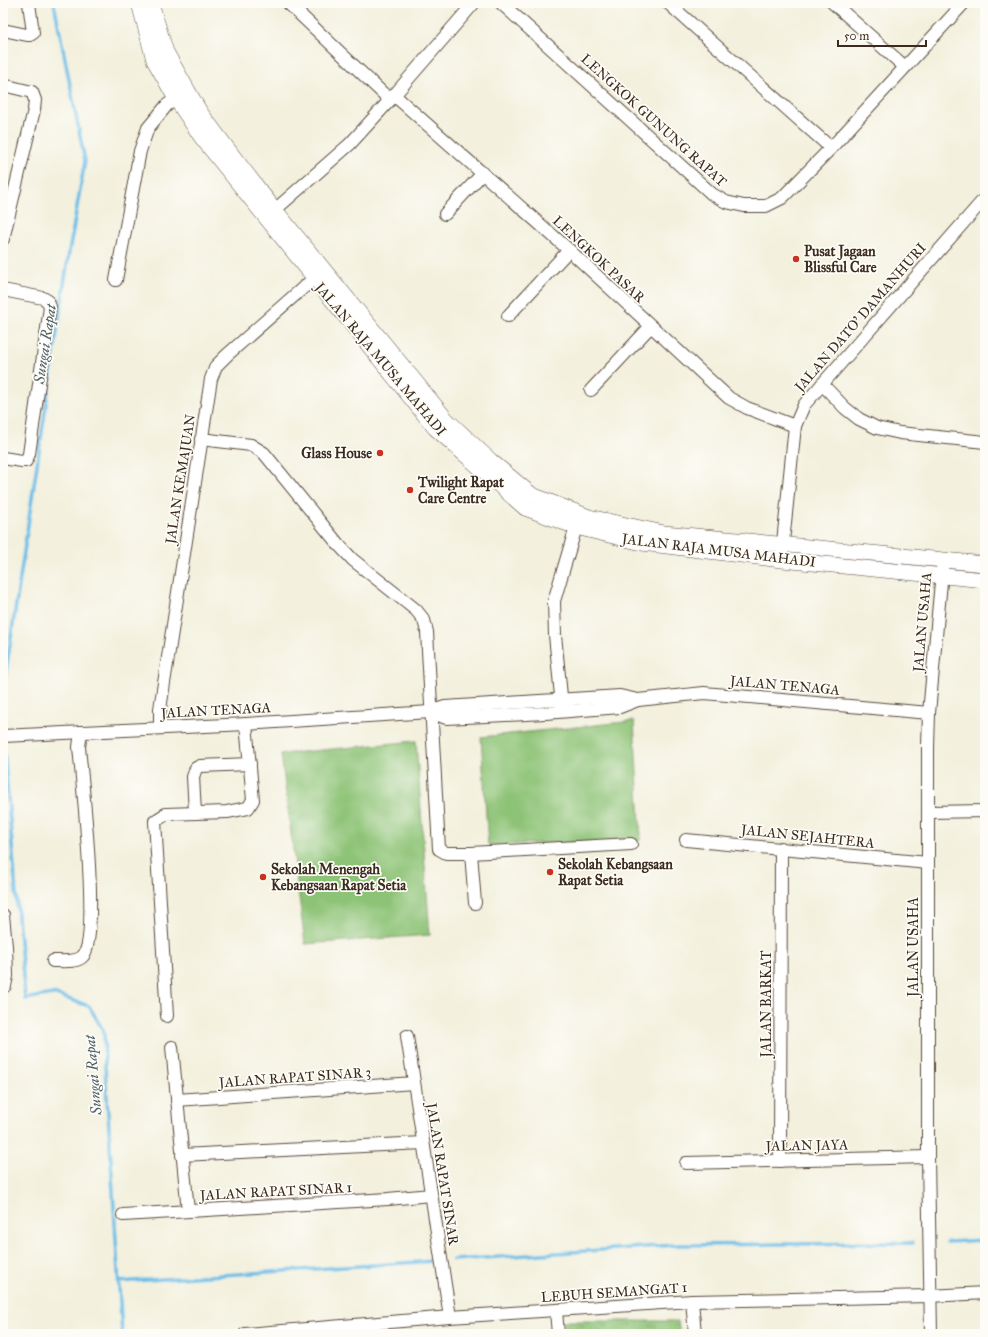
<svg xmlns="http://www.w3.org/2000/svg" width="988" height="1337" font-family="'IM FELL Great Primer',serif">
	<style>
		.park { fill: url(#park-tufts); stroke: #64764a }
		.garden { fill: #8dc376; stroke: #64764a }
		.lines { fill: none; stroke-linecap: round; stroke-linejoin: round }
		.stream { stroke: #6dbee8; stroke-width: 3.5 }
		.minor-casing { stroke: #57483b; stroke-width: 14 }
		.major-casing { stroke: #57483b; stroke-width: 16 }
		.minor { stroke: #fff; stroke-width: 12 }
		.major { stroke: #fff; stroke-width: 15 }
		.poi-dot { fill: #c8321e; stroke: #fdfcf7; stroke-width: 1.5 }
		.labels { text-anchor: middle; stroke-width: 3.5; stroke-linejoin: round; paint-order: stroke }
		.street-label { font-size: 14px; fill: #3b2a1e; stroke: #fdfcf7 }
		.poi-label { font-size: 14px; font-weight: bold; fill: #3b2a1e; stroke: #fdfcf7; text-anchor: start }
		.water-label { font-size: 15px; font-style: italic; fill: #4c5e65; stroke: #fdfcf7 }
	</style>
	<defs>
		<pattern id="park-tufts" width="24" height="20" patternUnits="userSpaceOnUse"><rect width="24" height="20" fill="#8dc376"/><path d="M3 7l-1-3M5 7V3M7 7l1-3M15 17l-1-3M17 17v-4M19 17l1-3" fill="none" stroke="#749f60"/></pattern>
	</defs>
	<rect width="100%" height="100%" fill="#fdfcf7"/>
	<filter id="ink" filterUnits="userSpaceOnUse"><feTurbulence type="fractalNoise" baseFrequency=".025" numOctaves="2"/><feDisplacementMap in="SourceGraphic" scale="8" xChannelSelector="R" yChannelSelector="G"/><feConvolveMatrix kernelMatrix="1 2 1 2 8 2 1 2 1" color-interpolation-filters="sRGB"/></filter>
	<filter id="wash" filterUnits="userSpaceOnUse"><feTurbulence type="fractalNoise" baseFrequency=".012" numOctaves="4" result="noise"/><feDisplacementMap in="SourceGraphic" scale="16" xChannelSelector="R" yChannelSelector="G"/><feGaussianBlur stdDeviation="0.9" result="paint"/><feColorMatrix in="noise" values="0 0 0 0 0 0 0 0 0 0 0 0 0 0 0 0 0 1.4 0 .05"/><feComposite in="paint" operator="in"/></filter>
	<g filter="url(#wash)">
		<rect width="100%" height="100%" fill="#f3f0dd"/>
		<polygon class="park" points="564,1321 678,1321 680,1334 566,1334"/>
		<g class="garden">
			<polygon points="634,721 641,840 488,845 481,737"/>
			<polygon points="416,741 430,935 305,944 281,754"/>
		</g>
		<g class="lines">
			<g class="stream">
				<polyline points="3,691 69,252 85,161 54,3"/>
				<polyline points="3,738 25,999 53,994 89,1006 104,1032 105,1066 122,1334"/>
				<polyline points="947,1242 985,1240"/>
				<polyline points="453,1260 675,1245 913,1243"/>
				<polyline points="118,1282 434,1261"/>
			</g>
		</g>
	</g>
	<g filter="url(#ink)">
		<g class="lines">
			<g class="minor-casing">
				<g id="minor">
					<polyline points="288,3 390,100"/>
					<polyline points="501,3 712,194 726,202 744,206 766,206 782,198 831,148 964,3"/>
					<polyline points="668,3 831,148"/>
					<polyline points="833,3 905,67"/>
					<polyline points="3,30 27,35 30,35 33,33 29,3"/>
					<polyline points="3,85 32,92 35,100 34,110 3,239"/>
					<polyline points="394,95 569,250 729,398 747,408 795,426"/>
					<polyline points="445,214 483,173"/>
					<polyline points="268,216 350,144 390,100 474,3"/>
					<polyline points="116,280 140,151 148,128 167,105 176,99"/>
					<polyline points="3,290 43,298 48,301 50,307 29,454 26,461 22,461 3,458"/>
					<polyline points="508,316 569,250"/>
					<polyline points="822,384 845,408 859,419 877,428 900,433 985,442"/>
					<polyline points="591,390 650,327"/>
					<polyline points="201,439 251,445 264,453 338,544 353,560 416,610 424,620 427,632 439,849 446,853 471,853 475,903"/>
					<polyline points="782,552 795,426 804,405 985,198"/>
					<polyline points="562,706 555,635 554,601 576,527"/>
					<polyline points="430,712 446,718 545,713 620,707 638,700 704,693 929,713"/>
					<polyline points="160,728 160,709 211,379 216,366 227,355 320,273"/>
					<polyline points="3,736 246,724 430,712 445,707 620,696 638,700"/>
					<polyline points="195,812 193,777 196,768 200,766 250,764"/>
					<polyline points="929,812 985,811"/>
					<polyline points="686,840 928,863"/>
					<polyline points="471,853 631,844"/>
					<polyline points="3,915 6,947 3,947"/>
					<path d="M53,961c9,0 24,2 30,-5 17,-19 -1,-176 -4,-209l2,-15"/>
					<polyline points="3,987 5,986 7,976 6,947"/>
					<polyline points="167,1016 155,821 166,814 227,812 248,808 253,800 246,724"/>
					<polyline points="407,1036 450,1317"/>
					<polyline points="172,1047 188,1211"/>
					<polyline points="177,1100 414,1083"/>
					<polyline points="182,1155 423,1143"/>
					<polyline points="780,1161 781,848"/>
					<polyline points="686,1163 928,1157"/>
					<polyline points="123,1215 388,1199 431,1195"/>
					<polyline points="692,1301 695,1334"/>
					<polyline points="556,1311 558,1334"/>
					<polyline points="245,1334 450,1317 692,1301 930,1296 985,1293"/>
					<polyline points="931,1334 928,1157 928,747 929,713 943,560"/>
				</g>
			</g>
			<g class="major-casing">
				<g id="major">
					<polyline points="139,3 154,60 176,99 202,138 435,428 525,508 576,527 642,543 782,560 985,580"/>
					<polyline points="151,3 166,52 200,112 236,160 275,210 446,419 491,461 532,495 589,517 664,533 985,564"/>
				</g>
			</g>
			<use href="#minor" class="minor"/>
			<use href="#major" class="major"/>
		</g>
	</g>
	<g class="poi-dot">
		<circle cx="796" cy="259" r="4"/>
		<circle cx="380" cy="453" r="4"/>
		<circle cx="410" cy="490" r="4"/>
		<circle cx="550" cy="872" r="4"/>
		<circle cx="263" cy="877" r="4"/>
	</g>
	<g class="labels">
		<g class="street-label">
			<text transform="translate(654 120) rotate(42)" y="5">LENGKOK GUNUNG RAPAT</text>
			<text transform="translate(599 259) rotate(43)" y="5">LENGKOK PASAR</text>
			<text transform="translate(860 317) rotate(-49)" y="5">JALAN DATO' DAMANHURI</text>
			<text transform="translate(381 359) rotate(50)" y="5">JALAN RAJA MUSA MAHADI</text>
			<text transform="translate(180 479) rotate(-81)" y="5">JALAN KEMAJUAN</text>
			<text transform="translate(719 550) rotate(7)" y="5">JALAN RAJA MUSA MAHADI</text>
			<text transform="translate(922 622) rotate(-85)" y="5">JALAN USAHA</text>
			<text transform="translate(785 685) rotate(5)" y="5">JALAN TENAGA</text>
			<text transform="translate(216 710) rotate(-3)" y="5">JALAN TENAGA</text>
			<text transform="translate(808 836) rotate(6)" y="5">JALAN SEJAHTERA</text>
			<text transform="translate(913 947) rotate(-90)" y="5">JALAN USAHA</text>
			<text transform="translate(766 1004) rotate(-90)" y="5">JALAN BARKAT</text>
			<text transform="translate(295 1077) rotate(-4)" y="5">JALAN RAPAT SINAR 3</text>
			<text transform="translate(807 1145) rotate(-1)" y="5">JALAN JAYA</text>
			<text transform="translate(443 1174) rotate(81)" y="5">JALAN RAPAT SINAR</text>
			<text transform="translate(276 1191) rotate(-3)" y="5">JALAN RAPAT SINAR 1</text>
			<text transform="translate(614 1292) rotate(-4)" y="5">LEBUH SEMANGAT 1</text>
		</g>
		<g class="poi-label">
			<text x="804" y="256">Pusat Jagaan<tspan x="804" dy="16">Blissful Care</tspan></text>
			<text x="372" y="458" text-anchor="end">Glass House</text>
			<text x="418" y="487">Twilight Rapat<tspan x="418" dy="16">Care Centre</tspan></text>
			<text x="558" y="869">Sekolah Kebangsaan<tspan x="558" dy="16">Rapat Setia</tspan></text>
			<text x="271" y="874">Sekolah Menengah<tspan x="271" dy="16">Kebangsaan Rapat Setia</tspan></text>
		</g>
		<g class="water-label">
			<text transform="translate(45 344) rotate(-81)" y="5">Sungai Rapat</text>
			<text transform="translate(93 1075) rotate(-95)" y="5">Sungai Rapat</text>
		</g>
	</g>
	<rect width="988" height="1337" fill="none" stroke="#fdfcf7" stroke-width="16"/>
	<path d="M838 40v6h88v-6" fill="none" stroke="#3b2a1e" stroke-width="2"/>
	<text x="844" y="40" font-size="12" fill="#3b2a1e" stroke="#fdfcf7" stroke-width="3" paint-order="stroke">50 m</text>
</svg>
